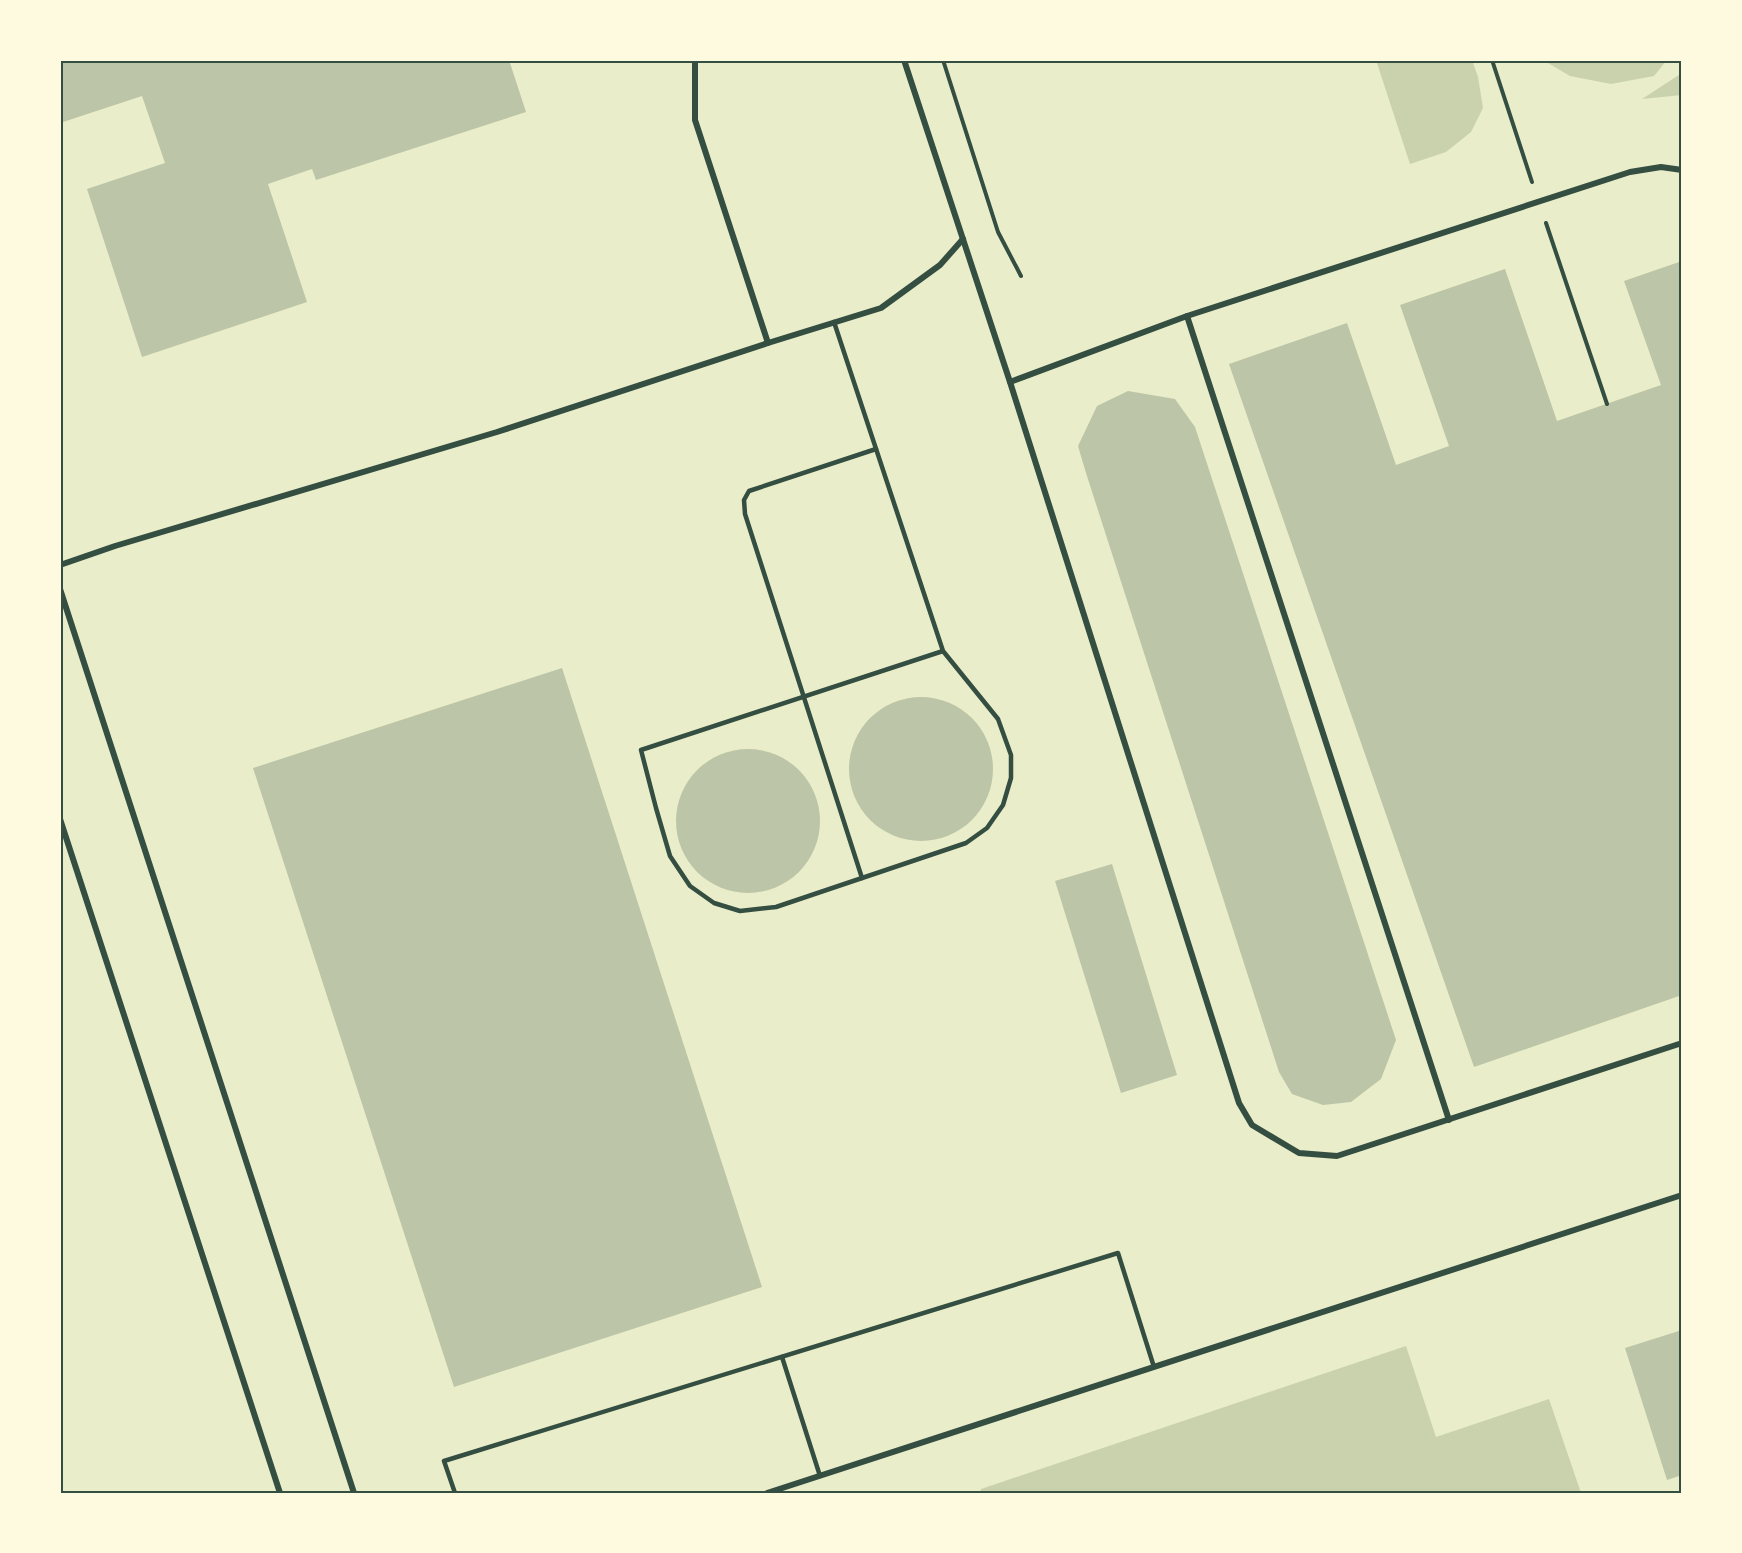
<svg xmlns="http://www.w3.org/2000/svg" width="1742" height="1553" font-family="Mulish,sans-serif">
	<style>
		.green { fill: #cad2ad }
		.building { fill: #bcc5a7 }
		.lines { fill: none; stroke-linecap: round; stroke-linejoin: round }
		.path { stroke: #344e41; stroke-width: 4 }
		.service { stroke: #344e41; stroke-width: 4.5 }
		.minor { stroke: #344e41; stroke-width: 6 }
		.neatline { fill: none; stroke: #344e41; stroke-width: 2 }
	</style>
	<rect width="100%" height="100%" fill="#e9edc9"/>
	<g class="green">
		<polygon points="1376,60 1472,60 1478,77 1483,108 1471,132 1446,152 1410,164"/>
		<polygon points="1543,60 1667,60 1654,76 1611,84 1570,76"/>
		<polygon points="1682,73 1682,95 1642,99"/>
		<polygon points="1406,1346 1436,1437 1549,1399 1581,1493 980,1493 981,1489"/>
	</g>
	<g class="building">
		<polygon points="60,60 509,60 526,112 316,180 312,169 268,184 307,302 142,357 87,189 165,163 142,96 60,123"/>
		<polygon points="1682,261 1682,995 1474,1067 1229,364 1347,323 1396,465 1449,446 1400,305 1505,269 1557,421 1661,385 1624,281"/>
		<polygon points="1128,391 1175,399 1195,427 1396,1040 1381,1079 1351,1102 1323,1105 1292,1094 1279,1072 1086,473 1078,446 1097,406"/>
		<polygon points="562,668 762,1287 454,1387 253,768"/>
		<circle cx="921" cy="769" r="72"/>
		<circle cx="748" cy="821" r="72"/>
		<polygon points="1112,864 1177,1075 1121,1093 1055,881"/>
		<polygon points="1682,1330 1682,1475 1667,1480 1625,1348"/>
	</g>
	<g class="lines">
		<g class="path">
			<polyline points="943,60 998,232 1021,276"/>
			<polyline points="1492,60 1532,182"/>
			<polyline points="1546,223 1607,404"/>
		</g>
		<g class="service">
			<polyline points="834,322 943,651 998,719 1011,755 1011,778 1003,805 987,828 966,843 776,907 740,911 714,903 690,886 670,856 656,808 641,750 943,651"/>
			<polyline points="862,878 745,514 744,500 749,491 876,449"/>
			<polyline points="782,1357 820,1476"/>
			<polyline points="455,1493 444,1461 1118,1253 1154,1367"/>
		</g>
		<g class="minor">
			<polyline points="695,60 695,120 768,343"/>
			<polyline points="904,60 1010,382 1239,1103 1252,1125 1299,1153 1337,1156 1682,1043"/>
			<polyline points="1187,316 1449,1120"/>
			<polyline points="1010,382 1187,316 1630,172 1661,167 1682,170"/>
			<polyline points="60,565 115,546 497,432 768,343 881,308 940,265 963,239"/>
			<polyline points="60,589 354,1493"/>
			<polyline points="60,819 280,1493"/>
			<polyline points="767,1493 1682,1195"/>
		</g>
	</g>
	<rect width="1742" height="1553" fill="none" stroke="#fefae0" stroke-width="123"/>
	<rect x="62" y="62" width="1618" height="1430" class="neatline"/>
</svg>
